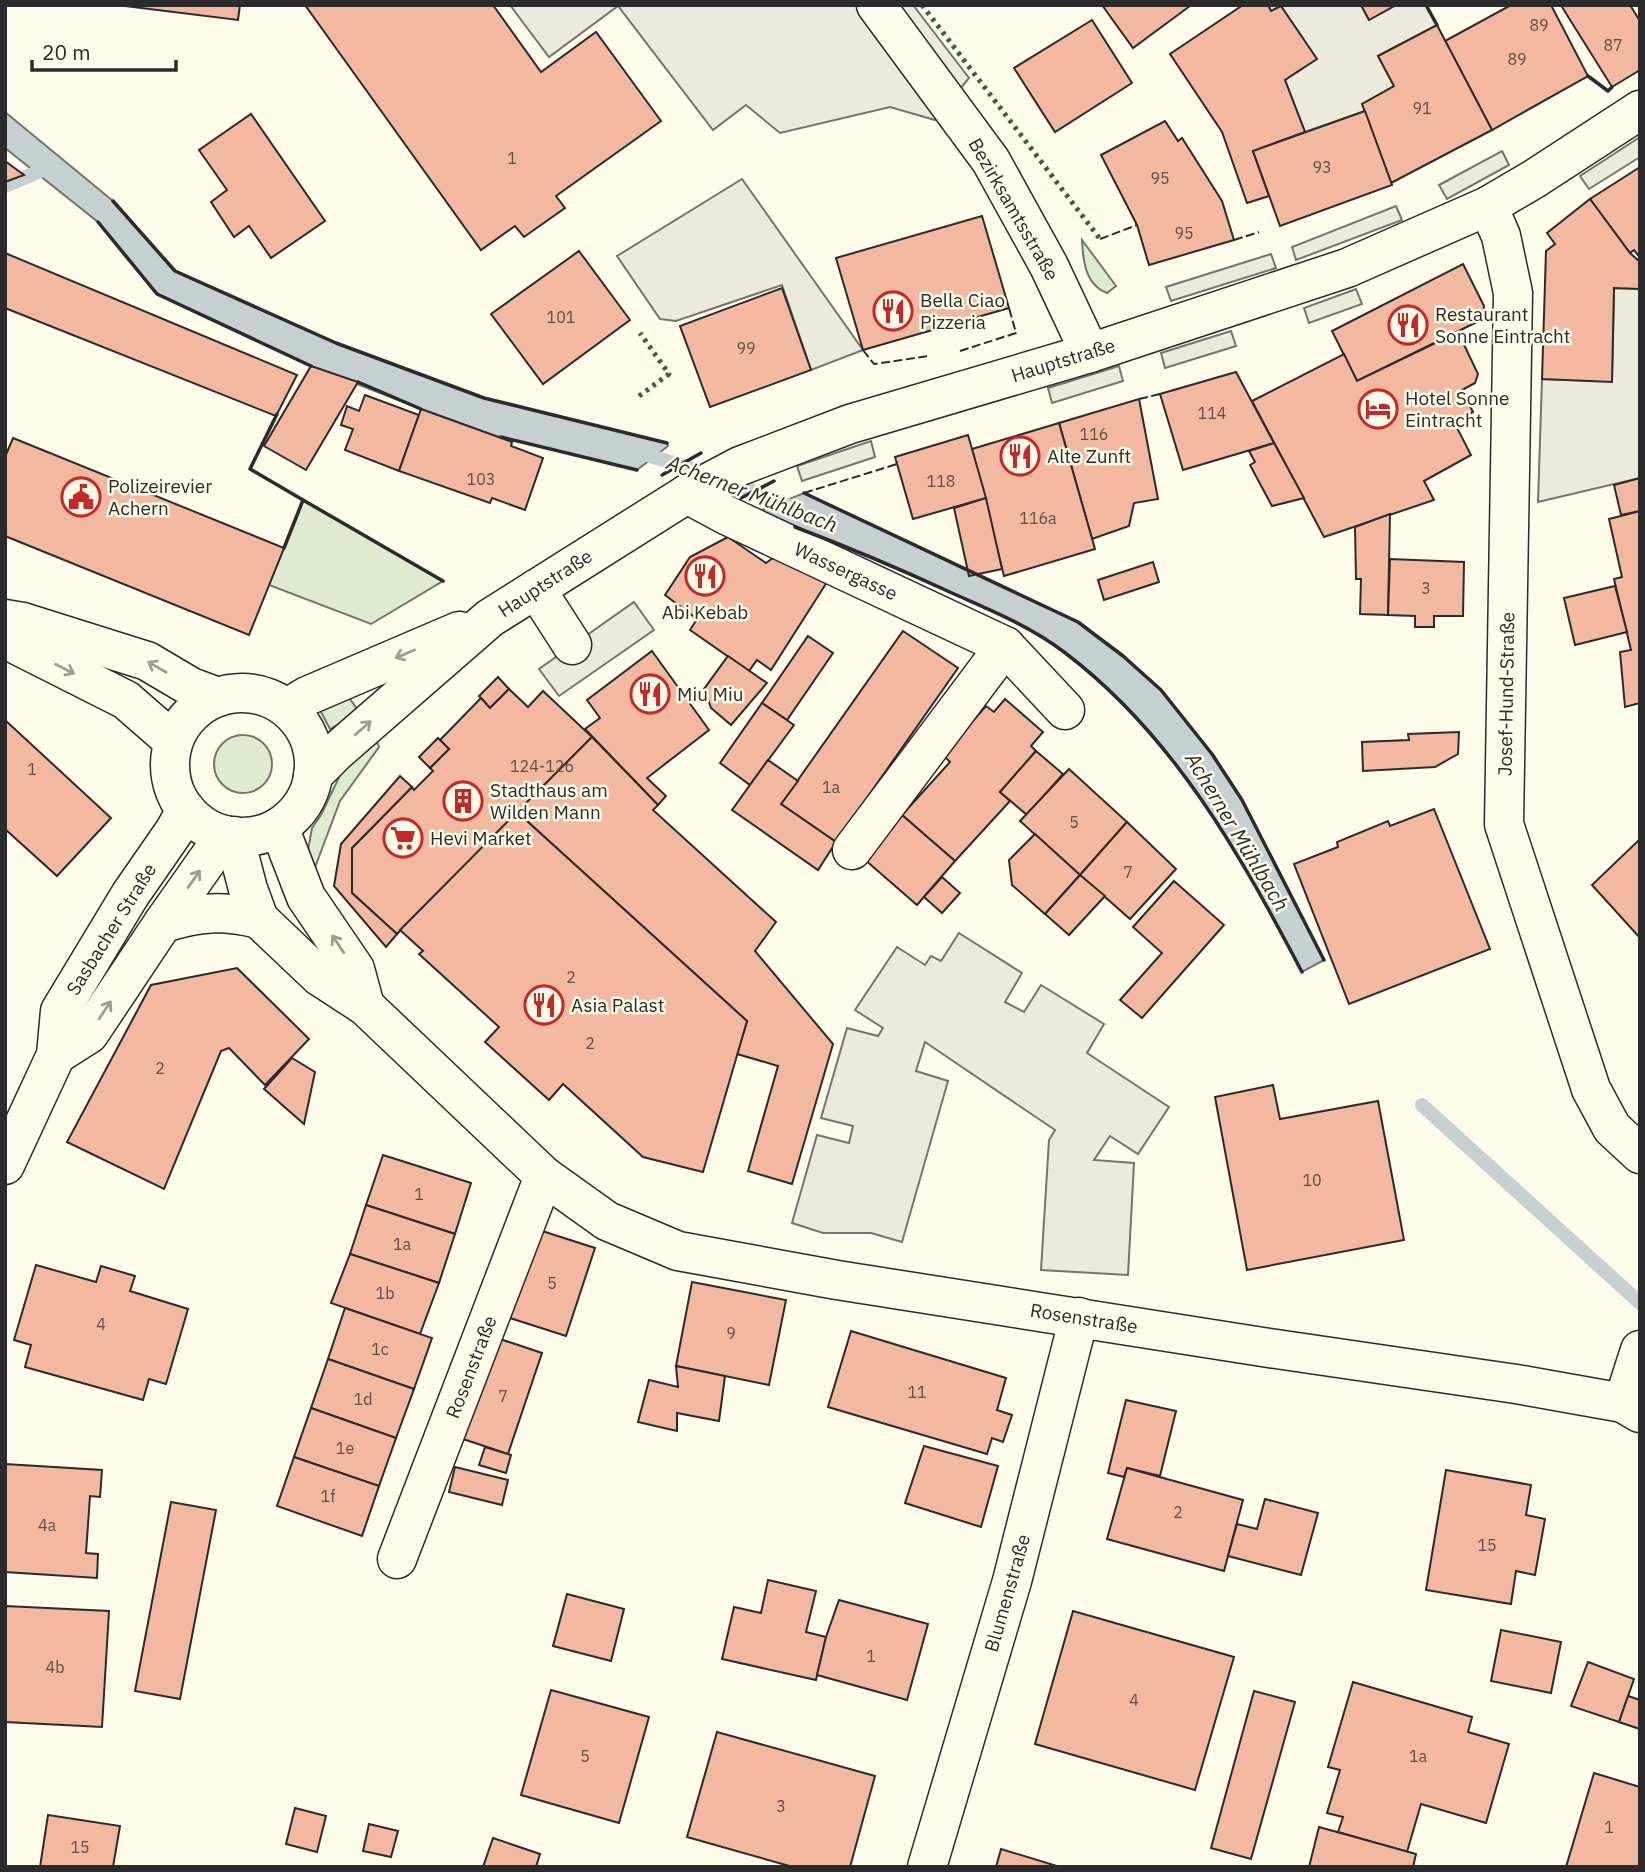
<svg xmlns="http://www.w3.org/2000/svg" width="1645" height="1872" font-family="'IBM Plex Sans',sans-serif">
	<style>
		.green { fill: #deebd1; stroke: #74746e; stroke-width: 2 }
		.parking { fill: #eceadb; stroke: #74746e; stroke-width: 2 }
		.water { fill: #c7d0d0; stroke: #74746e; stroke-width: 2 }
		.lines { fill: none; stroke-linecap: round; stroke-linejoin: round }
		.stream { stroke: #c7d0d0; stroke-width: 14 }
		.building { fill: #f2b8a0; stroke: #2b2b2b; stroke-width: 2 }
		.minor-casing { stroke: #2b2b2b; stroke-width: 41 }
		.major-casing { stroke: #2b2b2b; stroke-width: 41 }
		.minor { stroke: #fdfbea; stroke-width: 38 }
		.major { stroke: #fdfbea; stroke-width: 38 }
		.hedge { stroke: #34623c; stroke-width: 5; stroke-dasharray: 3.5 5; stroke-linecap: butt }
		.fence { stroke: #2b2b2b; stroke-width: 2; stroke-dasharray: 9 3.5; stroke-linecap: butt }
		.wall { stroke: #2b2b2b; stroke-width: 3.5 }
		.oneway { stroke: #9e9d94 }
		.labels { text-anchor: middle; stroke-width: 5; stroke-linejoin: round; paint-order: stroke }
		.number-label { font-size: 16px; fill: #5d4e48 }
		.street-label { font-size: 19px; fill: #2b2b2b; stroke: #fdfbea }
		.poi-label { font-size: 19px; fill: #2b2b2b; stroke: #fdfbea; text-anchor: start }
		.water-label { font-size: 21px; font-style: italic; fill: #2b2b2b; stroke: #fdfbea }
	</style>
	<rect width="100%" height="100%" fill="#fdfbea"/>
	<g class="green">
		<path d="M1082,240l34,46 -9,7c-22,-8 -24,-33 -25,-53z"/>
		<polygon points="303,500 443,581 371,624 269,585"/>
		<polygon points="346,693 359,712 330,729 320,710"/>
		<circle cx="243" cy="764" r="29"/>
		<polygon points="375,736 379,747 340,801 314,870 308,850 312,828 321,815 343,769"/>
	</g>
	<g class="parking">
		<polygon points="510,5 913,5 969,78 935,120 890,107 780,133 746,105 713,130 618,6 549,57"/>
		<polygon points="1268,5 1361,5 1369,20 1396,5 1426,5 1437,25 1378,56 1394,86 1363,104 1365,111 1305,132 1285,80 1316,59 1281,6 1271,11"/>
		<polygon points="1640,137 1640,157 1589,189 1580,176"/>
		<polygon points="1502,151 1509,165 1447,199 1439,185"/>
		<polygon points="742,179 863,350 811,370 782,285 676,321 660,319 617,256"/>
		<polygon points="1396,206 1402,220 1296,260 1292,247"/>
		<polygon points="1271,254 1276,268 1171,301 1166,287"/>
		<polygon points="1614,288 1640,289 1640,478 1538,502 1542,379 1612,381"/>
		<polygon points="1356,289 1362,304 1309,323 1304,308"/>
		<polygon points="1231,331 1236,346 1165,368 1161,353"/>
		<polygon points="1119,366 1123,381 1052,403 1048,388"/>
		<polygon points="871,441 875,457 802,481 797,466"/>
		<polygon points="634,602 654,630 559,696 539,669"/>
		<polygon points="959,933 1022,973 1005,1002 1024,1012 1041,985 1104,1024 1087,1053 1169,1107 1138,1154 1110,1136 1094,1160 1134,1163 1128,1275 1041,1270 1049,1140 1055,1130 925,1042 916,1071 948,1081 902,1242 871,1233 823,1233 792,1223 817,1135 849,1143 853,1126 821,1118 847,1028 878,1036 883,1028 855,1010 897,947 925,965 931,956 941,961"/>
	</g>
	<g class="water">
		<polygon points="5,112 113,201 175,271 336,343 484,398 667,443 668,446 637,470 496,436 421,409 311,366 157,294 98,222 5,148"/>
		<path d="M804,493l274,129 45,33 38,35 51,64 30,46 82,160 -22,12c-62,-119 -129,-236 -238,-320 -33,-25 -73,-42 -112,-59 -64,-29 -129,-56 -195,-81z"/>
	</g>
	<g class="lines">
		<g class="stream">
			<polyline points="5,186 52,166"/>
			<polyline points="638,452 721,478 797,509"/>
			<polyline points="1422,1105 1640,1303"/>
		</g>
	</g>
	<g class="building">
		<polygon points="117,5 240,5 238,20"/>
		<polygon points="305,5 493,5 541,72 596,32 661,121 556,196 565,208 524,237 515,226 481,250"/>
		<polygon points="1102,5 1189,5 1190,6 1133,48"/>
		<polygon points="1243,5 1268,5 1271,11 1281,6 1317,59 1285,80 1305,132 1253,151 1269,196 1247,203 1222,132 1170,54"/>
		<polygon points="1361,5 1396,5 1369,20"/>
		<polygon points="1511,5 1551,5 1588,76 1492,130 1445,41"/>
		<polygon points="1564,5 1630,5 1640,21 1640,70 1612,87 1562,7"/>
		<polygon points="1092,20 1132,83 1055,132 1014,68"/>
		<polygon points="1437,25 1492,130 1391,183 1362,104 1394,86 1378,56"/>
		<polygon points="1365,111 1392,185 1280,226 1253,151"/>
		<polygon points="251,114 325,221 271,258 249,226 234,237 211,202 227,190 199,150"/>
		<polygon points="1165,121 1178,141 1182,138 1222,201 1234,240 1149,265 1137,225 1101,155"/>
		<polygon points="5,161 24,175 5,182"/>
		<polygon points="1640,167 1640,258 1634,250 1630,253 1590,199"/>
		<polygon points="1590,199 1630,253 1640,262 1640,289 1614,288 1612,382 1542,379 1546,251 1555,244 1547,233"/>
		<polygon points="982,216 1009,308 863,350 836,258"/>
		<polygon points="579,251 630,320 543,384 491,314"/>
		<polygon points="5,253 297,375 276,416 5,308"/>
		<polygon points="1463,264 1484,306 1483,319 1357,381 1332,331"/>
		<polygon points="782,288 811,370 710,407 680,326"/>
		<polygon points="1458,332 1478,374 1475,383 1462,390 1473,412 1454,422 1471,455 1424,481 1434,500 1324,537 1252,401 1344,354 1357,381"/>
		<polygon points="311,366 358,382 306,470 264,446"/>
		<polygon points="1236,372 1274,443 1183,470 1160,394"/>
		<polygon points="365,395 419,415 399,471 345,450 353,429 341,425 347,406 359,411"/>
		<polygon points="1139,399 1158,499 1134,503 1129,526 1092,539 1059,423"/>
		<polygon points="421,409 512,442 511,446 543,458 525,510 492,498 490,503 399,471"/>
		<polygon points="1059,423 1095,549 1004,576 972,449"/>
		<polygon points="968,435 986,498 913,519 895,457"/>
		<polygon points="13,438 284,548 249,635 5,536 5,457"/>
		<polygon points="1274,443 1304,498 1272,506 1250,465 1255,462 1249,451"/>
		<polygon points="1640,478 1640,511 1621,515 1614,485"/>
		<polygon points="986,498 1002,569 969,576 954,508"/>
		<polygon points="1640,511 1640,703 1625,707 1620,652 1631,650 1614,579 1622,577 1609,519"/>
		<polygon points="1390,514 1388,615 1360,614 1361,579 1356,579 1355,527"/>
		<polygon points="728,537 766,563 777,555 829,579 771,670 757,660 749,671 690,630 697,619 665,595 690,557"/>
		<polygon points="1390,559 1464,562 1463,616 1434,616 1434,627 1415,627 1415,616 1388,615"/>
		<polygon points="1153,562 1159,582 1104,600 1098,580"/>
		<polygon points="1615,586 1627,632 1575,645 1564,598"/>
		<polygon points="903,631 958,668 836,842 781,804"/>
		<polygon points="808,636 833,653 787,720 762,703"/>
		<polygon points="652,651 709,730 647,778 666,796 658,805 585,729 600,718 587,700"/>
		<polygon points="728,656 767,683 731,725 711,708 704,689"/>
		<polygon points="498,677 509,689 490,708 479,696"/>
		<polygon points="509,689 528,707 543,691 592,737 397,934 352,893 352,848 412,787 414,790 433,771 430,768 449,749 440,740 481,698 490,708"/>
		<polygon points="1005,699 1043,732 1031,746 1036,751 1000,792 1010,801 955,861 902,815 950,762 943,755 986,706 994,712"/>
		<polygon points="762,703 794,725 750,785 720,763"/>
		<polygon points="5,720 111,818 57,876 5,829"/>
		<polygon points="1459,732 1458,754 1435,767 1363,771 1362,742 1409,740 1408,734"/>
		<polygon points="592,737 658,805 653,810 776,922 755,951 833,1044 792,1184 748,1171 778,1066 737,1054 747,1021 517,812"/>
		<polygon points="438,738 449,749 430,768 419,757"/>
		<polygon points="1036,751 1063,774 1027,815 1000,792"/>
		<polygon points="768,760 798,781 781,804 836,842 818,870 732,810"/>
		<polygon points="1069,769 1127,822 1080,875 1020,821"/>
		<polygon points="400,776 412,787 352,848 352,893 397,934 386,947 334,886 341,844"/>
		<polygon points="1434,809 1490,949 1349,1004 1294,864 1338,847 1337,842 1388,821 1390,826"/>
		<polygon points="517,812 747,1021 703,1172 643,1157 563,1084 549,1100 485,1042 499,1027 419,954 423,951 400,930"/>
		<polygon points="902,815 955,861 917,905 864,859"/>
		<polygon points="1127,822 1176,869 1130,919 1080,875"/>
		<polygon points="1035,834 1080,875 1045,914 1012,885 1009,860"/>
		<polygon points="1640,839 1640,938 1592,885"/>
		<polygon points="1080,875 1105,896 1069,935 1045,914"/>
		<polygon points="942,877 960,893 942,913 924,897"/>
		<polygon points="1174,881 1224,925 1142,1018 1120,1000 1162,953 1133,927"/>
		<polygon points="237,968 309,1039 265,1085 229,1048 221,1051 164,1189 67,1142 151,985"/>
		<polygon points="292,1058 315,1072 304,1124 264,1089"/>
		<polygon points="1273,1085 1280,1119 1378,1101 1404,1240 1247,1270 1215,1097"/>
		<polygon points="383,1155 471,1183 455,1234 366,1205"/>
		<polygon points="366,1205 455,1234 439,1283 350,1254"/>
		<polygon points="539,1230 595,1248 566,1336 510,1318"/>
		<polygon points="350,1254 439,1283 420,1334 331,1303"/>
		<polygon points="36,1265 96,1282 101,1266 135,1276 130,1291 188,1309 166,1384 149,1379 143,1400 25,1367 31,1345 14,1340"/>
		<polygon points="692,1282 786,1300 769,1385 676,1366"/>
		<polygon points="345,1308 432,1338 414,1389 328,1359"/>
		<polygon points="851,1331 1006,1378 997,1410 1012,1415 1003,1442 992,1438 987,1454 828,1407"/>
		<polygon points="497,1338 542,1353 508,1454 463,1439"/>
		<polygon points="328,1359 414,1389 396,1438 311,1408"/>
		<polygon points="676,1366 725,1376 719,1421 677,1413 677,1431 638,1422 649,1380 678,1387"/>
		<polygon points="1126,1400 1176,1411 1160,1476 1127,1468 1124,1477 1108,1473"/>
		<polygon points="311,1408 396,1438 379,1486 294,1457"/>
		<polygon points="924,1446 998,1466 981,1527 905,1503"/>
		<polygon points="485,1447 511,1455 506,1473 479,1465"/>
		<polygon points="294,1457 379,1486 362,1536 277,1506"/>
		<polygon points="5,1464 102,1470 100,1497 90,1496 86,1553 98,1554 97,1578 5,1572"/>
		<polygon points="455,1467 508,1480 502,1505 449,1492"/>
		<polygon points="1127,1468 1243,1500 1224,1571 1107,1539"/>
		<polygon points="1446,1470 1531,1485 1526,1515 1545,1519 1535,1575 1516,1571 1511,1604 1426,1590"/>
		<polygon points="1265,1499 1318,1513 1301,1575 1228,1556 1237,1524 1257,1529"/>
		<polygon points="171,1502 216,1510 180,1699 135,1691"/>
		<polygon points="768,1580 816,1591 806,1632 826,1637 816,1680 722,1659 734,1607 761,1613"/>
		<polygon points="567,1594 624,1609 611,1661 553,1646"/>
		<polygon points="839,1600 928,1624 907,1700 817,1675 826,1637"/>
		<polygon points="5,1606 109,1611 102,1727 5,1722"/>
		<polygon points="1073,1611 1234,1657 1195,1790 1035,1744"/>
		<polygon points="1501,1630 1561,1642 1551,1693 1491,1681"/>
		<polygon points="1588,1662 1634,1679 1619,1722 1571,1706"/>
		<polygon points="1353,1682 1472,1717 1468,1732 1509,1744 1486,1823 1421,1804 1407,1852 1338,1832 1343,1817 1327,1813 1340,1770 1328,1767"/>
		<polygon points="551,1690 649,1717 619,1823 521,1795"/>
		<polygon points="1254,1691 1295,1702 1251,1859 1211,1848"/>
		<polygon points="1628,1696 1640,1700 1640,1729 1619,1722"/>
		<polygon points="717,1732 875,1776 850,1867 793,1867 687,1837"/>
		<polygon points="1594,1773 1640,1787 1640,1867 1566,1867"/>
		<polygon points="295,1808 326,1816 317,1852 286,1844"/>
		<polygon points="48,1815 120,1826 113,1867 40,1867"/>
		<polygon points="369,1824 398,1831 391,1857 363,1851"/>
		<polygon points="1319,1827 1416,1854 1413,1867 1309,1867"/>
		<polygon points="493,1838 540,1854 536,1867 483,1867"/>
		<polygon points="1001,1849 1060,1867 996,1867"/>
	</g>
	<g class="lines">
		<g class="minor-casing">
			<g id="minor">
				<polyline points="876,5 991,161 1049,266 1090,353"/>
				<polyline points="1488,206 1501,236 1513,293 1504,824 1591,1089 1612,1128 1640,1154"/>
				<polyline points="687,494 726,515 1005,646 1065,710"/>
				<polyline points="536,589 572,645"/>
				<polyline points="279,827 306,897 355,969 365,1006"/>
				<polyline points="234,836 248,889 259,919 319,976 365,1006 544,1176 607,1221 678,1251 837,1280 1269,1348 1516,1384 1623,1403 1640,1413"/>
				<polyline points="852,850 1005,646"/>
				<path d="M163,923c37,-11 58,-13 96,-4"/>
				<polyline points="56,1055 89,1034 163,923 225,835"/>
				<polyline points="5,1165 56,1055 60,1011 130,895 175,830 186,810"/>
				<polyline points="1623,1403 1640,1350"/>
				<polyline points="397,1559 544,1176"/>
				<polyline points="927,1867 1012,1581 1079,1317"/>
			</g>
		</g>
		<g class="major-casing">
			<g id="major">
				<polyline points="5,619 23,622 147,661 191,687 218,697"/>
				<polyline points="5,636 13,643 126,700 173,741"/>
				<circle cx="242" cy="765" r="72"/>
				<polyline points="287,708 307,696 459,631"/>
				<polyline points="313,775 336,752 490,618 687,494 740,466 850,424 1090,353 1347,268 1488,206 1534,179 1640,110"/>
			</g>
		</g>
		<use href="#minor" class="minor"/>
		<use href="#major" class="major"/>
		<g class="hedge">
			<polyline points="922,5 1100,239"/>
			<polyline points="639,396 669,374 640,333"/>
		</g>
		<g class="fence">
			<polyline points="1100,239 1137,225"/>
			<polyline points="1234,240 1259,232"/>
			<polyline points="863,350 874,364 929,356"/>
			<polyline points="960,351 1016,333 1009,308"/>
			<polyline points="1139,399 1160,394"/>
			<polyline points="804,493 897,464"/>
		</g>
		<g class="wall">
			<polyline points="1426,5 1437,25"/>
			<polyline points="1588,76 1608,91 1612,87"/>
			<polyline points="113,201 175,271 336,343 484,398 667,443"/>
			<polyline points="98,222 157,294 311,366"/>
			<polyline points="358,382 421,409"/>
			<polyline points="277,414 250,469 303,500 284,548"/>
			<polyline points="501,437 637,470"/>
			<polyline points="662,475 701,453"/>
			<polyline points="804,493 1078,622 1123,656 1161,690 1212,754 1242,800 1324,960"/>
			<polyline points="741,498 774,481"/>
			<polyline points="303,500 443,581"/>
			<path d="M795,527c53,20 105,42 157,66 38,17 78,33 112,59 109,82 176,202 238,320"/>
		</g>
	</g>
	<defs><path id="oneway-shaft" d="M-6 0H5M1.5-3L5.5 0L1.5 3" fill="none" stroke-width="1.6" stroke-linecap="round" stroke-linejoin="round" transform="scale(1.75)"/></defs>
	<g class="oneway">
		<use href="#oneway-shaft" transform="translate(405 654) rotate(157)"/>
		<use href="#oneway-shaft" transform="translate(157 667) rotate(-150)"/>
		<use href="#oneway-shaft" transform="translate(65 669) rotate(27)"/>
		<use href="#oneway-shaft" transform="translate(363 728) rotate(-41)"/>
		<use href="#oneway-shaft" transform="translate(194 879) rotate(-55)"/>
		<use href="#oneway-shaft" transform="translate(338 944) rotate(-124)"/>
		<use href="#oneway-shaft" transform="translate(105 1010) rotate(-56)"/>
	</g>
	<defs>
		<g id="restaurant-ring" transform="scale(2.0125)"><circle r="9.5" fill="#fdfbea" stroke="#c62828" stroke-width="1.5"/><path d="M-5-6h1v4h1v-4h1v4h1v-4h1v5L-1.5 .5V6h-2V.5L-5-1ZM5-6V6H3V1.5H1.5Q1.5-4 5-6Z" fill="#c62828"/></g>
		<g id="hotel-ring" transform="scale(2.0125)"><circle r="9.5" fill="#fdfbea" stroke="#c62828" stroke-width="1.5"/><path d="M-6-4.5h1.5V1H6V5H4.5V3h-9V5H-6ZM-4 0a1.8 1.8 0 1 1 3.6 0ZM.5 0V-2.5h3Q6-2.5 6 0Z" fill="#c62828"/></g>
		<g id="civic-ring" transform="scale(2.0125)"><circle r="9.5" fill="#fdfbea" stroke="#c62828" stroke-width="1.5"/><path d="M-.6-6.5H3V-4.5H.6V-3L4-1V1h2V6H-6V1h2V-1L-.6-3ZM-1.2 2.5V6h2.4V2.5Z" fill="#c62828"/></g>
		<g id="building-ring" transform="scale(2.0125)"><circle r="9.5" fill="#fdfbea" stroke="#c62828" stroke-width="1.5"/><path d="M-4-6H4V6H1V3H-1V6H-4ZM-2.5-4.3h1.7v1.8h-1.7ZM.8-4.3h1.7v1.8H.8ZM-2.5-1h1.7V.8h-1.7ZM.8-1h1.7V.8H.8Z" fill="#c62828"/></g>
		<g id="supermarket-ring" transform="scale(2.0125)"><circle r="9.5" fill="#fdfbea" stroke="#c62828" stroke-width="1.5"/><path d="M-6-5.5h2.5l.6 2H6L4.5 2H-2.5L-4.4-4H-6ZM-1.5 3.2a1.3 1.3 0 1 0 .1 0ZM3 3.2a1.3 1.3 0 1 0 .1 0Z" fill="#c62828"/></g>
	</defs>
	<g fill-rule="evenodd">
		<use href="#restaurant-ring" x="893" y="311"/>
		<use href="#restaurant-ring" x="1408" y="325"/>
		<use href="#hotel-ring" x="1378" y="409"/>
		<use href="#restaurant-ring" x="1020" y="456"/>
		<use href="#civic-ring" x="81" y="497"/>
		<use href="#restaurant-ring" x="705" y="576"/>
		<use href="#restaurant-ring" x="650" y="694"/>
		<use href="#building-ring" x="463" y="801"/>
		<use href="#supermarket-ring" x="403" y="838"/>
		<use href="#restaurant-ring" x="544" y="1005"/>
	</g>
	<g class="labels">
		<g class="number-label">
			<text x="1539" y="31">89</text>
			<text x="1613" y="51">87</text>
			<text x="1517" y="65">89</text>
			<text x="1422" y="114">91</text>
			<text x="512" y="164">1</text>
			<text x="1322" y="173">93</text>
			<text x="1160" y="184">95</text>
			<text x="1184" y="239">95</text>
			<text x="561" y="323">101</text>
			<text x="746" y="354">99</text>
			<text x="1212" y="419">114</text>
			<text x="1094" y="440">116</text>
			<text x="481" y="485">103</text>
			<text x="941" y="487">118</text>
			<text x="1038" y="524">116a</text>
			<text x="1426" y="594">3</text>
			<text x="542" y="772">124-126</text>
			<text x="32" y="775">1</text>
			<text x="831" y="793">1a</text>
			<text x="1074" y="828">5</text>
			<text x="1128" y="878">7</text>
			<text x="571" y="983">2</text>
			<text x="590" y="1049">2</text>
			<text x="160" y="1074">2</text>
			<text x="1312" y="1186">10</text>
			<text x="419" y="1200">1</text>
			<text x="402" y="1250">1a</text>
			<text x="552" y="1289">5</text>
			<text x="385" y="1299">1b</text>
			<text x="101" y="1330">4</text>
			<text x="731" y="1339">9</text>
			<text x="380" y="1355">1c</text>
			<text x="917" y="1398">11</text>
			<text x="503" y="1402">7</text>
			<text x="363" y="1405">1d</text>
			<text x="345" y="1454">1e</text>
			<text x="328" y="1502">1f</text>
			<text x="1178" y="1518">2</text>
			<text x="47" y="1531">4a</text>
			<text x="1487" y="1551">15</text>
			<text x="871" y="1662">1</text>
			<text x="55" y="1673">4b</text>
			<text x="1134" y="1706">4</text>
			<text x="585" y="1762">5</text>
			<text x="1418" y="1762">1a</text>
			<text x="781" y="1812">3</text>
			<text x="1609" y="1833">1</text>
			<text x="80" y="1853">15</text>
		</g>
		<g class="street-label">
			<text transform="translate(1014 209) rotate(60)" y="7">Bezirksamtsstraße</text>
			<text transform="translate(1063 360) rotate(-17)" y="7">Hauptstraße</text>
			<text transform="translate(846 571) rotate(25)" y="7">Wassergasse</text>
			<text transform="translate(545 583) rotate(-33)" y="7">Hauptstraße</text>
			<text transform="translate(1506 694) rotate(-89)" y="7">Josef-Hund-Straße</text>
			<text transform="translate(111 929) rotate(-58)" y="7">Sasbacher Straße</text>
			<text transform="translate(1084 1318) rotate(9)" y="7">Rosenstraße</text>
			<text transform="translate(471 1367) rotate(-69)" y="7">Rosenstraße</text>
			<text transform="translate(1007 1593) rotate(-74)" y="7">Blumenstraße</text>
		</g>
		<g class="poi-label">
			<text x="920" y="307">Bella Ciao<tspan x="920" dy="22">Pizzeria</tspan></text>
			<text x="1435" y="321">Restaurant<tspan x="1435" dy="22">Sonne Eintracht</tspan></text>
			<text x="1405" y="405">Hotel Sonne<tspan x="1405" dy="22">Eintracht</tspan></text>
			<text x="1047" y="463">Alte Zunft</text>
			<text x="108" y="493">Polizeirevier<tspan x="108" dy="22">Achern</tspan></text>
			<text x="705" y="619" text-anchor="middle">Abi Kebab</text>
			<text x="677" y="701">Miu Miu</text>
			<text x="490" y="797">Stadthaus am<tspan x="490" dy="22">Wilden Mann</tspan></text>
			<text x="430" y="845">Hevi Market</text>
			<text x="571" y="1012">Asia Palast</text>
		</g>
		<g class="water-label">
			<text transform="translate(752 494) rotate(21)" y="7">Acherner Mühlbach</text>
			<text transform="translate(1237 832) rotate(59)" y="7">Acherner Mühlbach</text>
		</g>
	</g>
	<rect width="1645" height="1872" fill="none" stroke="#2b2b2b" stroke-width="14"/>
	<path d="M32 60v10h144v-10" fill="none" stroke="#2b2b2b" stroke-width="3.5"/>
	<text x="42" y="60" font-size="21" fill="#2b2b2b" stroke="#fdfbea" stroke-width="5" paint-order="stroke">20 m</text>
</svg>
